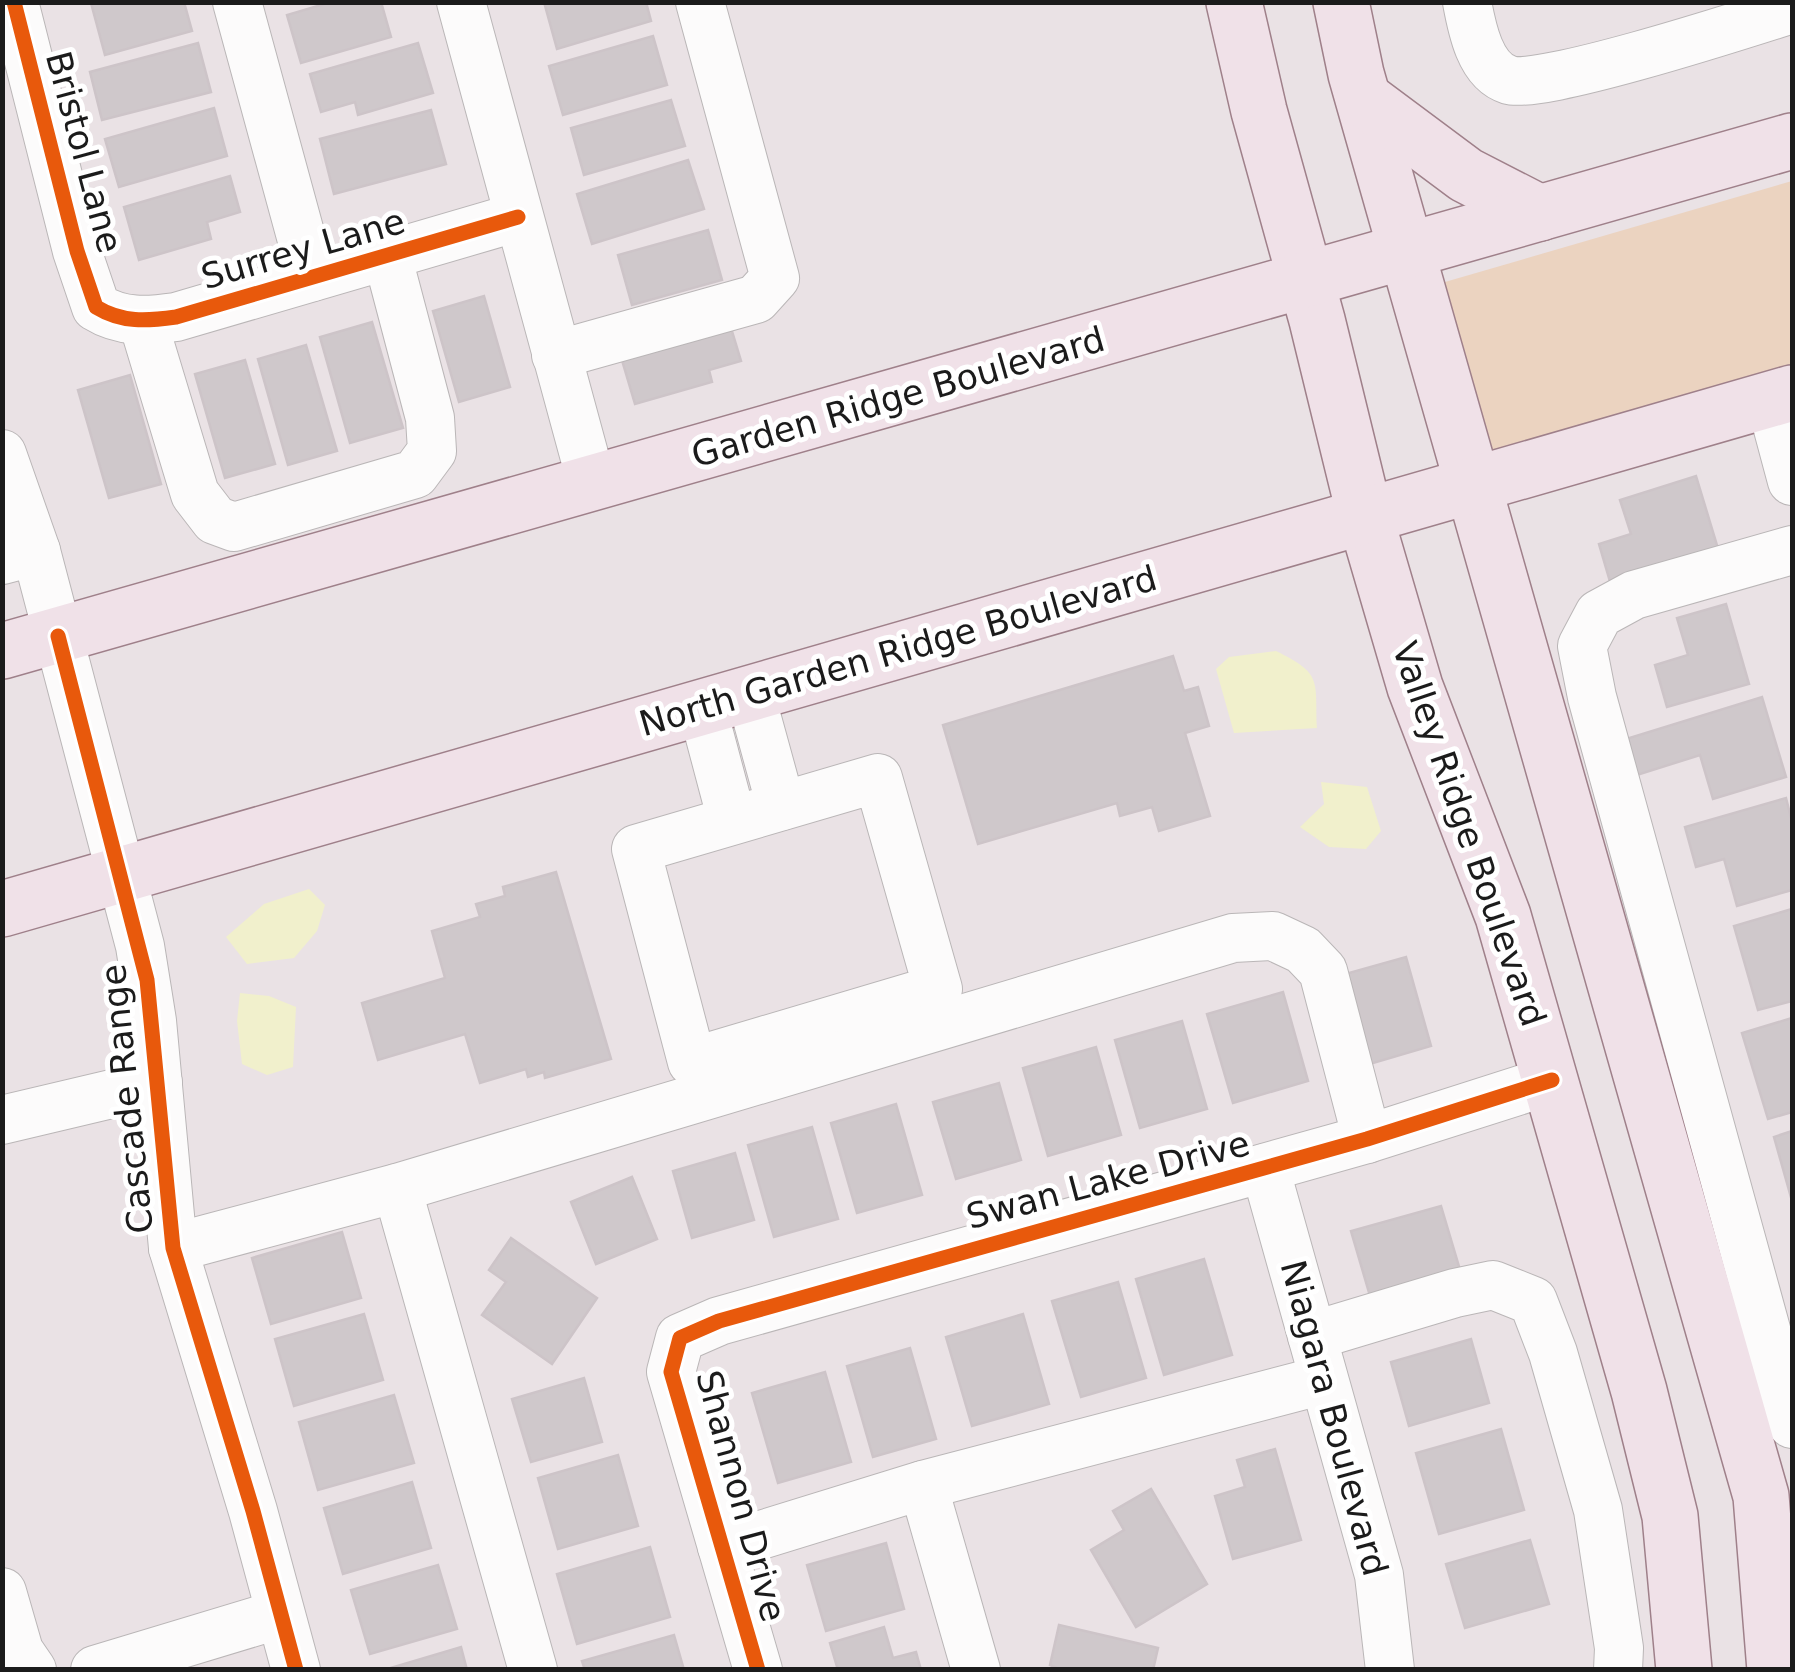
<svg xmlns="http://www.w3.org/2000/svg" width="1795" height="1672" font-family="'DejaVu Sans',sans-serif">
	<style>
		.grass { fill: #ebd3c0 }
		.park { fill: #f1f0cc }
		.building { fill: #cfc8cb; stroke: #cdc4c8; stroke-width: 2.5 }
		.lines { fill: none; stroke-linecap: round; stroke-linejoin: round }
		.minor-casing { stroke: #bab6b7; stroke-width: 50 }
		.major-casing { stroke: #9f808a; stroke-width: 58 }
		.minor { stroke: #fcfbfb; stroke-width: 48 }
		.major { stroke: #f0e1e8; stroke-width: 55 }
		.cycleway-casing { stroke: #fff; stroke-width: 21 }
		.cycleway { stroke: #e8590c; stroke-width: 15 }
		.labels { text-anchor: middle; stroke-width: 10; stroke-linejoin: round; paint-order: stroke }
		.street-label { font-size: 35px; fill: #1b1b1b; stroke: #fff }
	</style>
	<rect width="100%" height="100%" fill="#eae2e5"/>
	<polygon class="grass" points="1792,181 1792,374 1490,462 1438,284"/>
	<g class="park">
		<path d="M1276,651c47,23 39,29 41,77l-83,5 -18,-64 13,-12z"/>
		<polygon points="1321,782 1367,787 1381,831 1366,849 1329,847 1300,827 1324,804"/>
		<polygon points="309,889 325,905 317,931 294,958 247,964 226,937 264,904"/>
		<polygon points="240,993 269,996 296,1007 293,1067 267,1075 242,1064 237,1021"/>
	</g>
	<g class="building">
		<polygon points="184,2 192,31 105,55 91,3"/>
		<polygon points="331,2 381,2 391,37 301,63 287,15"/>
		<polygon points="544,2 646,2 651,21 557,49"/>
		<polygon points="653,36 667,85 563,115 549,66"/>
		<polygon points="198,43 211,92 102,120 90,72"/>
		<polygon points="418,43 433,93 358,115 355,102 321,112 310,74"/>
		<polygon points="671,100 685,146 584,175 571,128"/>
		<polygon points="214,108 227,156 119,187 105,139"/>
		<polygon points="431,110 446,164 334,194 320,139"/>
		<polygon points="688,160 704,209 592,244 577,194"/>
		<polygon points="230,176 240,212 207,222 211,239 139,260 124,207"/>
		<polygon points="708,230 722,280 632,305 618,255"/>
		<polygon points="484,296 510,387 459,402 433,311"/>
		<polygon points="728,318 741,361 709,370 712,382 635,404 619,350"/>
		<polygon points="372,322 403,428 350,443 320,337"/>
		<polygon points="306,345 337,451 288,465 258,359"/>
		<polygon points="245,360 275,464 225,478 195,374"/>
		<polygon points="130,375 161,484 109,498 78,390"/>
		<polygon points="1696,476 1719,552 1611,585 1599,544 1631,534 1620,500"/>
		<polygon points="1726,604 1749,684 1667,707 1655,665 1688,655 1677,618"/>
		<polygon points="1173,656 1184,691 1198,687 1209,726 1185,733 1210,816 1159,831 1152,807 1120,816 1117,803 978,844 943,725"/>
		<polygon points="1762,697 1786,777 1713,799 1700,755 1637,775 1626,739"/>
		<polygon points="1786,798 1792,822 1792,890 1737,906 1724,859 1696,867 1685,827"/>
		<polygon points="556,872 611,1059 545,1078 544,1072 528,1077 526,1069 480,1083 465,1034 378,1060 362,1003 445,978 432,931 480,917 476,904 505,896 503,887"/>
		<polygon points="1792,909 1792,1001 1758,1010 1734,926"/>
		<polygon points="1406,957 1431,1046 1363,1066 1338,976"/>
		<polygon points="1283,992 1308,1081 1233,1103 1207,1014"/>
		<polygon points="1792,1018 1792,1112 1768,1119 1742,1033"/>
		<polygon points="1182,1021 1207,1109 1140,1128 1115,1040"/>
		<polygon points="1096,1047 1121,1135 1048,1156 1023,1068"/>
		<polygon points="999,1083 1021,1160 956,1179 933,1102"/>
		<polygon points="896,1104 922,1195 857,1213 831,1123"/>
		<polygon points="812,1127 838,1219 774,1237 748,1145"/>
		<polygon points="1792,1131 1792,1201 1774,1137"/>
		<polygon points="735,1153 754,1220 692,1238 673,1171"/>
		<polygon points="632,1177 657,1239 596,1264 571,1202"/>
		<polygon points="1441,1206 1460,1270 1370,1296 1351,1231"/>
		<polygon points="342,1232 361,1298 271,1324 252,1258"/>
		<polygon points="511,1238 597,1298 552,1364 482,1315 506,1282 489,1270"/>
		<polygon points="1204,1259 1232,1355 1164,1375 1136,1279"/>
		<polygon points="1118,1282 1146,1378 1081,1397 1052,1301"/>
		<polygon points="364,1314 383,1380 294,1406 275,1339"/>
		<polygon points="1023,1314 1049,1404 972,1426 946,1337"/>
		<polygon points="1471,1339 1489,1403 1409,1426 1391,1362"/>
		<polygon points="910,1348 936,1439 873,1457 847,1366"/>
		<polygon points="825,1372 851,1462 778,1483 752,1393"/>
		<polygon points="584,1378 602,1442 531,1462 512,1399"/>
		<polygon points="394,1395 414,1463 318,1490 299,1422"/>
		<polygon points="1501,1429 1524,1510 1439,1534 1416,1453"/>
		<polygon points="1275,1449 1301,1540 1233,1559 1215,1496 1245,1487 1237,1460"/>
		<polygon points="618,1455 638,1526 558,1549 538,1478"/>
		<polygon points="412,1482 431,1548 343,1574 324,1508"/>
		<polygon points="1151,1489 1207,1584 1136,1627 1091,1550 1124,1530 1113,1511"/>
		<polygon points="1530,1540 1549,1604 1465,1628 1446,1564"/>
		<polygon points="886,1543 904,1609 826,1631 807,1565"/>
		<polygon points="650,1547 670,1617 577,1644 557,1574"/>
		<polygon points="438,1565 457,1629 370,1654 351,1590"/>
		<polygon points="1059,1625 1158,1648 1153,1670 1061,1670 1050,1665"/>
		<polygon points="884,1627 893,1658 916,1652 921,1670 838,1670 830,1643"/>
		<polygon points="674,1635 684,1670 585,1670 582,1661"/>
		<polygon points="461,1647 467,1670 384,1670"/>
	</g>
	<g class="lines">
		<g class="minor-casing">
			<g id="minor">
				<path d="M14,2l63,249 19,56c26,16 51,14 80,10l342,-100"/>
				<polyline points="237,2 312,277"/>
				<polyline points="461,2 592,484"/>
				<path d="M1467,2c5,27 13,69 42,78 33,10 239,-57 283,-71"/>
				<polyline points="143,322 195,494 215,520 234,527 415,474 432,451 430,418 387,255"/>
				<polyline points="556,355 756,299 775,278 700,2"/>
				<polyline points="1770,399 1792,481"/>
				<polyline points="2,454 36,551"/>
				<polyline points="1792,550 1634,595 1599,614 1582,646 1592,697 1792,1424"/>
				<polyline points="2,560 36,551 140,946 152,1021 173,1248 253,1511 296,1670"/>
				<polyline points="750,693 781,806"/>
				<polyline points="702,707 732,820"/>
				<polygon points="878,778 938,989 692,1062 636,849"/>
				<polyline points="2,1120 158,1083"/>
				<polyline points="1265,1168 1379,1575 1390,1670"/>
				<polyline points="397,1188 533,1670"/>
				<polyline points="173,1248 397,1188 1233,938 1273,936 1303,950 1323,971 1367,1139"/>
				<polyline points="1312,1336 1455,1293 1493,1285 1533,1301 1553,1353 1598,1510 1619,1648 1618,1670"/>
				<polyline points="923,1485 976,1670"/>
				<polyline points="722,1547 923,1485 1323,1380"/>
				<polyline points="2,1592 19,1651 32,1670"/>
				<polyline points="95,1670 280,1614"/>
				<polyline points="758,1670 671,1372 680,1338 719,1321 1367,1139 1552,1080"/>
			</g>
		</g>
		<g class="major-casing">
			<g id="major">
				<polyline points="1234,2 1259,111 1317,320 1365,516 1415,687 1503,916 1639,1391 1670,1516 1684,1670"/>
				<polyline points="1341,2 1356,74 1761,1496 1775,1670"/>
				<polyline points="1364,99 1466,175 1540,213"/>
				<polyline points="2,651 1792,141"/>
				<polyline points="2,909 1792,393"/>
			</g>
		</g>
		<use href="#minor" class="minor"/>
		<use href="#major" class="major"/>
		<g class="cycleway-casing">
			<g id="cycleway">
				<path d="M14,2l63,249 19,56c26,16 51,14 80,10l342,-100"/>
				<polyline points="58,636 147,980 173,1248 253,1511 296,1670"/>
				<polyline points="758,1670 671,1372 680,1338 719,1321 1367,1139 1552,1080"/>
			</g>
		</g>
		<use href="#cycleway" class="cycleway"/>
	</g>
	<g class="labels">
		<g class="street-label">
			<text transform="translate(84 152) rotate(75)" y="12">Bristol Lane</text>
			<text transform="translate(303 249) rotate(-16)" y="12">Surrey Lane</text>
			<text transform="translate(898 397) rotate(-16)" y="12">Garden Ridge Boulevard</text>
			<text transform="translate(898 651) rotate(-16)" y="12">North Garden Ridge Boulevard</text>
			<text transform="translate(1469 834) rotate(71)" y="12">Valley Ridge Boulevard</text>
			<text transform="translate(127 1099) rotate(-96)" y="12">Cascade Range</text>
			<text transform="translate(1108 1180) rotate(-15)" y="12">Swan Lake Drive</text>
			<text transform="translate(1334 1418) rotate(75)" y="12">Niagara Boulevard</text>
			<text transform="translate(741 1496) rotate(75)" y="12">Shannon Drive</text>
		</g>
	</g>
	<rect width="1795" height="1672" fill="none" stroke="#1b1b1b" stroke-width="10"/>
</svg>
